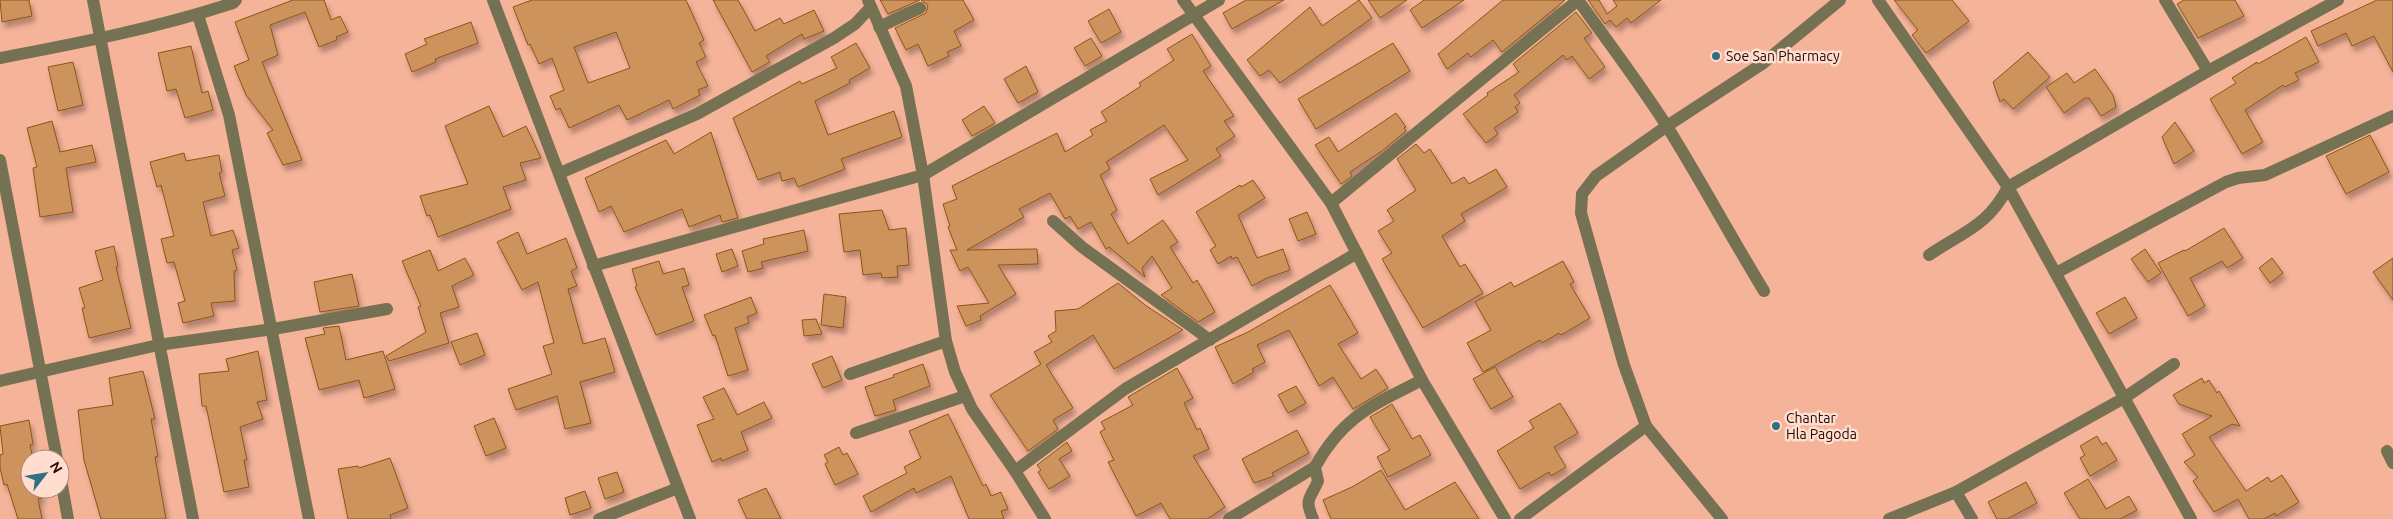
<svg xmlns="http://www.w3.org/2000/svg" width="2393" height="519" font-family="Ubuntu,sans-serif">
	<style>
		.building { fill: #cd935d; stroke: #8d5412; fill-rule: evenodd; filter: url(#shadow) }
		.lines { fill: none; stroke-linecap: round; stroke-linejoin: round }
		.minor { stroke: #757153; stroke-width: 12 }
		.poi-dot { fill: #306f84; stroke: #ffddcf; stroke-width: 2 }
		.labels { text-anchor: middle; stroke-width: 5; stroke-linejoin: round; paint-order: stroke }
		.poi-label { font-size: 14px; fill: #260901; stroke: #ffddcf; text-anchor: start }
	</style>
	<defs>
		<filter id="shadow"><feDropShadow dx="3" dy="5.5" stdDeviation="2.5" flood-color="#0004"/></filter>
	</defs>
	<rect width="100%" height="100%" fill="#f5b399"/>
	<g class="building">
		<polygon points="0,0 29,0 32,16 2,22"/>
		<polygon points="293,0 324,0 331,20 340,16 348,32 336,37 337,40 319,47 305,12 270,25 278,55 262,62 302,160 283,165 267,133 273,130 246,95 234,66 249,60 235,22"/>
		<path d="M532,0h154l18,40 -5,3 7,14 -10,5 12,24 -10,4 2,5 -27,14 -4,-9 -42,20 -8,-15 -50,23 -9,-20 -4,2 -6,-14 14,-6 -12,-32 -13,6 -9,-20 -2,1 -15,-38zM616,32l14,36 -42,15 -14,-36z"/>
		<polygon points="713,0 738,0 755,31 780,18 784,24 814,10 824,31 804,39 802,34 766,56 770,62 752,72"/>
		<polygon points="880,0 920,0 888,14"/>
		<polygon points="921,0 963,0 974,20 954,31 961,46 947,52 949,56 928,66 918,44 906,50 895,28 926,13 928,5"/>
		<polygon points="1246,0 1284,0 1232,29 1223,13"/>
		<polygon points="1359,0 1372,18 1280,83 1269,70 1260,76 1247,60 1310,7 1322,26"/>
		<polygon points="1368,0 1407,0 1380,18"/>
		<polygon points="1424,0 1464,0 1422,28 1410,10"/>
		<polygon points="1503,0 1565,0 1502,52 1493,40 1471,57 1468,53 1447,69 1438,54"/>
		<polygon points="1588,0 1599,0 1607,14 1617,6 1613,0 1661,0 1631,23 1627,18 1616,27 1610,20 1605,24"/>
		<polygon points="1894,0 1952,0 1969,21 1926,53 1912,35 1918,30"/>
		<polygon points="2184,0 2235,0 2244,16 2198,38 2177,4"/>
		<polygon points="2377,0 2393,0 2393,72 2374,36 2352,46 2346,33 2318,46 2311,31"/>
		<polygon points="1109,9 1121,32 1101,43 1088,21"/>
		<polygon points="1576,12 1592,33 1584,38 1605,67 1589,79 1572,56 1567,60 1563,55 1514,95 1520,103 1515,107 1518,112 1494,128 1498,134 1486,143 1463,114 1488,95 1487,93 1519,72 1513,64"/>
		<polygon points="471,22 478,43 435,59 436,62 412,72 405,54 427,44 424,39"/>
		<polygon points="1192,34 1211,66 1203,71 1234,116 1224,121 1235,136 1216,149 1221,156 1158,195 1150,179 1188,160 1164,125 1106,162 1110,169 1100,175 1117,210 1111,214 1128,244 1163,220 1178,242 1170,247 1193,283 1197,280 1215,312 1198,322 1161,295 1172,288 1152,256 1142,268 1145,277 1109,247 1106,249 1091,222 1078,229 1070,216 1065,219 1050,193 1019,209 1024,217 967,250 1037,249 1038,264 998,265 1016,294 980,316 981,320 966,326 957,306 989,303 968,267 960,271 950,250 957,250 948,227 950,226 943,204 957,199 952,186 1057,133 1065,152 1093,135 1090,130 1107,121 1101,112 1141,86 1139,83 1174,60 1167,49"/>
		<polygon points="2306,37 2319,62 2295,73 2299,80 2285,87 2283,85 2245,110 2263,142 2242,154 2210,99 2236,83 2232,78 2257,62 2258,64"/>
		<polygon points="1091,38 1102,56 1085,66 1074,48"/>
		<polygon points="856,43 870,68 849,80 850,83 815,101 828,135 894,111 902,137 841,159 845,169 798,187 794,178 782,181 780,172 758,180 733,118 800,81 802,84 837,68 831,57"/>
		<polygon points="1393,43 1410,71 1316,129 1298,99"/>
		<polygon points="191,46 202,93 208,91 213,110 185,118 176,89 167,91 158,53"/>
		<polygon points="2028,52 2050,77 2013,109 2004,99 2000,102 1993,82"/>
		<polygon points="73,62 83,105 58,111 48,67"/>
		<polygon points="1026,66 1038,92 1018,103 1004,79"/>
		<polygon points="2095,69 2113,95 2116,107 2101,116 2089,98 2085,98 2064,113 2046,87 2067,73 2074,83"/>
		<polygon points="489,106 503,137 526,126 541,158 520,163 526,180 503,187 511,209 438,237 430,215 427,216 420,196 468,184 445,126"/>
		<polygon points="984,106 995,123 972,136 962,120"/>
		<polygon points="1396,113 1406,127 1404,128 1406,131 1382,151 1350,172 1352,176 1341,184 1315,145 1329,137 1338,152"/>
		<polygon points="52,121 60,152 92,145 96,162 66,168 73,212 40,217 33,168 37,167 27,128"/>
		<polygon points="2175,122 2194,151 2174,164 2162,137"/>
		<polygon points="711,132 738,218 722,222 720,215 689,227 682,209 624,232 611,206 599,212 585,178 666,140 674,154"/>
		<polygon points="2370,135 2389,172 2346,194 2326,156"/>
		<polygon points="1416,144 1424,153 1430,149 1452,184 1464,177 1469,184 1496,169 1507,187 1461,214 1465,221 1442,236 1460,267 1465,264 1483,293 1423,328 1382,259 1392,253 1378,231 1394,221 1387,210 1416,190 1397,159"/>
		<polygon points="184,153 186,161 219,155 222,172 219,173 225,196 203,202 211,236 233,230 239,248 232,250 237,270 234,271 235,301 211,303 214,316 183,323 178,303 185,301 174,262 167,263 161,239 174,236 161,185 157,187 150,162"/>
		<polygon points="1253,180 1265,198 1238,215 1257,258 1283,249 1290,270 1267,278 1252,286 1237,257 1232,259 1231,256 1218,264 1210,250 1216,246 1196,212 1240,185 1241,187"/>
		<polygon points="882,210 889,230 906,228 909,265 897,266 898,277 882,278 881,273 863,275 860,250 844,252 839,214"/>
		<polygon points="1307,212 1316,234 1298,241 1289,219"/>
		<polygon points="2224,228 2243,258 2227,268 2222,261 2190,278 2205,306 2188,316 2158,263 2184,250 2185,251"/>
		<polygon points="804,230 808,251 761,262 763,268 748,272 742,251 764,244 763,239"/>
		<polygon points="518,232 527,254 566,238 577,268 571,271 577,286 568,289 583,344 605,338 615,372 580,382 591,423 565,429 557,396 516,410 508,389 552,374 543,346 554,343 538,282 522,290 497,242"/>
		<polygon points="114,246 118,266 116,267 131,328 89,338 82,308 85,308 79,288 103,280 95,251"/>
		<polygon points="732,249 738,266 722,272 716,254"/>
		<polygon points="2145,249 2161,273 2148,282 2131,259"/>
		<polygon points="430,250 438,271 465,258 474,275 452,286 459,307 440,313 449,343 389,361 386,356 426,332 418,307 421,306 402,261"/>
		<polygon points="2272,258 2283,273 2270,283 2259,268"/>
		<polygon points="2393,258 2393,300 2373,272"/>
		<polygon points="659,261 663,274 684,268 689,285 682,287 694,321 656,335 635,287 637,286 632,269"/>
		<polygon points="1563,261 1574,282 1570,284 1590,318 1561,335 1559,333 1542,343 1540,340 1483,372 1467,343 1491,330 1475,302 1511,282 1514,287"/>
		<polygon points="352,274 359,306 320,312 314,282"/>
		<polygon points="1118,283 1145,305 1183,330 1114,369 1093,335 1046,365 1073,408 1053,420 1058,429 1028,451 990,395 1041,364 1034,352 1052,342 1048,336 1056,331 1055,311 1078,309"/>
		<polygon points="1330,285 1358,333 1338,344 1361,379 1376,369 1388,388 1353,409 1333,377 1319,386 1289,330 1257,345 1265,362 1252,369 1254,372 1233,384 1215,347 1248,332"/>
		<polygon points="824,294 846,297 843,328 821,325"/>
		<polygon points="751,297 757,313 747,317 749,323 735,328 748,370 728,376 715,335 713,336 704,315"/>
		<polygon points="2125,297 2137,318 2109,334 2096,313"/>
		<polygon points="816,319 822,334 804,336 802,320"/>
		<polygon points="339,326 346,360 383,351 395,389 364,398 359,380 319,390 305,338 325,334 323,328"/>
		<polygon points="477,333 485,355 460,365 451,342"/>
		<polygon points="258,351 267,400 257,402 263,419 240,427 247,460 244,460 249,487 224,492 206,406 202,406 199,374 229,371 226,359"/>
		<polygon points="832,356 842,380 823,388 812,364"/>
		<polygon points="923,364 930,386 893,400 896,410 875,416 865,387 894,377 893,375"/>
		<polygon points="1495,367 1513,397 1491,409 1473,379"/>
		<polygon points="1177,368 1193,398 1184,403 1197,430 1200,428 1209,449 1193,456 1225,507 1207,519 1170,519 1161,503 1136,516 1108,462 1114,460 1100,432 1105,429 1101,422 1133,405 1128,397"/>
		<polygon points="143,371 155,419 151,419 158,456 155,457 166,519 101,519 84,460 78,410 113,405 109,378"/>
		<polygon points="2202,378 2204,383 2209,380 2217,393 2219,391 2240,426 2232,424 2209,437 2246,491 2268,477 2271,482 2282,475 2299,502 2276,516 2275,513 2264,519 2249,519 2238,499 2214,512 2193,481 2198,477 2184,462 2195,455 2182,434 2212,416 2179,404 2173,395"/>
		<polygon points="1296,386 1306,403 1288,413 1278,395"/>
		<polygon points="724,388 737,415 764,402 772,418 741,432 748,450 722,461 721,458 712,462 697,425 714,419 703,397"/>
		<polygon points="1560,403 1578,433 1554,447 1566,467 1551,476 1549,472 1520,489 1497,451 1534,428 1529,421"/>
		<polygon points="1392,404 1412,439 1420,435 1431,455 1388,477 1377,457 1390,450 1370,417"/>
		<polygon points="948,414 983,486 986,484 991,496 1001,492 1008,509 1001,511 1004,519 969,519 951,476 916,493 914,488 871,512 863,496 907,473 904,467 921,458 909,431"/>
		<polygon points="494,418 506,448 486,456 474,426"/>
		<polygon points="29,420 33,444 30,445 33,459 30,459 30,489 40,489 42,498 38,499 42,519 18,519 7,484 4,485 0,468 0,455 3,454 0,426"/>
		<polygon points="1297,430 1309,453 1272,473 1274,476 1254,483 1242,459"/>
		<polygon points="2097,436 2102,445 2106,442 2117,460 2090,476 2080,458 2085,455 2080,446"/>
		<polygon points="1067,442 1072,451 1059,459 1070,476 1049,489 1038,472 1041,470 1037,465"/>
		<polygon points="839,447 843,455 847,453 858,474 835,485 825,464 828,462 824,455"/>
		<polygon points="390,458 408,508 390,515 391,519 348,519 338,469 358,466 359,468"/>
		<polygon points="1381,470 1405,510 1455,482 1479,519 1331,519 1323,500 1352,487"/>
		<polygon points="617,472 624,492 605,499 598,478"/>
		<polygon points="2088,479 2106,509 2129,496 2137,510 2120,519 2080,519 2064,493"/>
		<polygon points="2026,482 2037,503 2007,519 1997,519 1988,502"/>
		<polygon points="766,488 781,519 747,519 738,500"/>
		<polygon points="585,491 591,508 570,515 565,498"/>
	</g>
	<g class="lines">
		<g class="minor">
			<polyline points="93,0 193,519"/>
			<polyline points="493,0 690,519"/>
			<polyline points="868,0 906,86 923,175 946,341 955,372 972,409 1015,471 1045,519"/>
			<polyline points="1183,0 1331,203 1422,380 1505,519"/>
			<path d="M1578,0c30,42 62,84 90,128 33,53 63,109 96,163"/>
			<polyline points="1878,0 2008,187 2191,519"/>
			<polyline points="2165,0 2208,71"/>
			<polyline points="198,15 229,115 309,519"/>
			<polyline points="879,27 920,8"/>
			<path d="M0,58c79,-15 157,-30 233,-55l3,-3"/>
			<polyline points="0,160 57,459"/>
			<polyline points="560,173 697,114 834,38 855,24 870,8"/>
			<polyline points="1331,203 1578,0"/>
			<polyline points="1053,221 1082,247 1210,340"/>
			<path d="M1929,255c34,-23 59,-29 79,-68l200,-116 130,-71"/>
			<polyline points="593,266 923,175 1219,0"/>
			<polyline points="2056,273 2226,182 2238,178 2265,175 2393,116"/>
			<polyline points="850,374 946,341"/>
			<polyline points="0,381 158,345 273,329 387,309"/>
			<polyline points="1646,426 1722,519"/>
			<polyline points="856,433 965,396"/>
			<polyline points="2387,451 2393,463"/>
			<polyline points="1015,471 1125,389 1357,253"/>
			<polyline points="60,474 68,519"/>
			<polyline points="1956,492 1972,519"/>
			<polyline points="599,519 678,488"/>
			<polyline points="1229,519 1315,467"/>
			<path d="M1313,519c-9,-21 -3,-19 5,-38l-3,-14c28,-51 58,-62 107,-87"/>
			<polyline points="1520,519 1646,426 1624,365 1581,213 1582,194 1596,176 1667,126 1762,64 1840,0"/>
			<polyline points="1889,519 1956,492 2124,398 2174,364"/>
		</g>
	</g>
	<g class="poi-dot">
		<circle cx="1716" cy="56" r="5"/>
		<circle cx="1776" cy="426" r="5"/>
	</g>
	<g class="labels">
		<g class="poi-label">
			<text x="1726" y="61">Soe San Pharmacy</text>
			<text x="1786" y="423">Chantar<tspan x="1786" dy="16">Hla Pagoda</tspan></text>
		</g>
	</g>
	<g transform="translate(45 474) rotate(59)"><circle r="24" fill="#ffddcf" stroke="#a8887d"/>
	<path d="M0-4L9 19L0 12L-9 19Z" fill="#306f84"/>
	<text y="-8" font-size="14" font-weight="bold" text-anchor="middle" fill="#260901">N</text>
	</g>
</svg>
